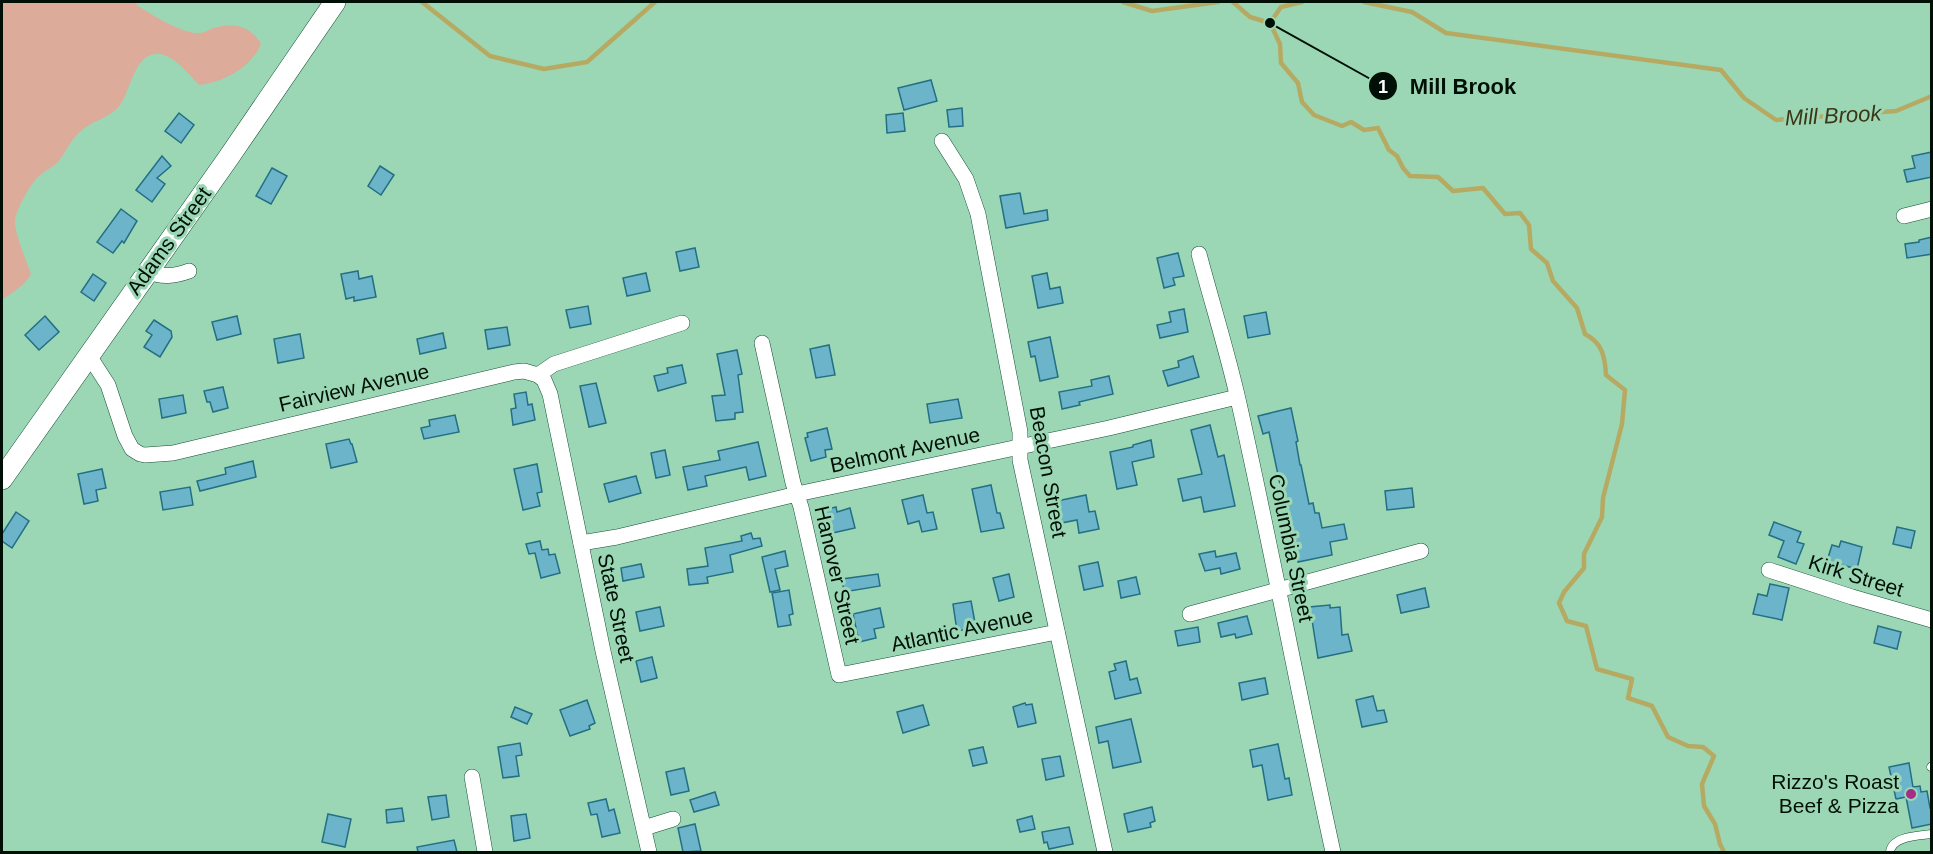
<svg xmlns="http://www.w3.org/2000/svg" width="1933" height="854" font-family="Helvetica,sans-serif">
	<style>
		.green { fill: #dcab9a }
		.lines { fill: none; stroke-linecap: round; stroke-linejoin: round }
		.stream { stroke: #b6aa63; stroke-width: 4.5 }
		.building { fill: #6cb4ca; stroke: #236f83; stroke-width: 1.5 }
		.lane-casing { stroke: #114f34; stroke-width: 9 }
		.street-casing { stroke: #114f34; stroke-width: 16 }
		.secondary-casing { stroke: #114f34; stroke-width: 22 }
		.lane { stroke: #fff; stroke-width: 8 }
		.street { stroke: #fff; stroke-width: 15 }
		.secondary { stroke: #fff; stroke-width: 21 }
		.poi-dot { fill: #a32e87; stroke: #9bd7b5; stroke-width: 2 }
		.labels { text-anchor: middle; stroke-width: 6; stroke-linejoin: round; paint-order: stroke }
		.street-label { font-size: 21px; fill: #001006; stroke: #9bd7b5 }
		.poi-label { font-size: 21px; fill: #001006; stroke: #9bd7b5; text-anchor: end }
		.water-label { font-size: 22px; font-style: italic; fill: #3c3616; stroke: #9bd7b5 }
		.leader { fill: none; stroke: #001006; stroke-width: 2 }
		.callout-dot { fill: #001006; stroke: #9bd7b5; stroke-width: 2 }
		.mark-label { font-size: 18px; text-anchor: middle; font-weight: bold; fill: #fff }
		.callout-label { font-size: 22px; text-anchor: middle; font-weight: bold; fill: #001006; stroke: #9bd7b5; stroke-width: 6; stroke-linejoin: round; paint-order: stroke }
	</style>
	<rect width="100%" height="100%" fill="#9bd7b5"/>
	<path class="green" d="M2,2h132c9,9 48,31 62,31 8,1 14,-5 22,-6 18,-5 34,1 43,17 -10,24 -38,38 -62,41 -11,-11 -27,-33 -44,-31 -21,2 -25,38 -35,51 -10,13 -26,15 -38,25 -11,8 -16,23 -25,33 -6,5 -13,8 -19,14 -8,8 -22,32 -23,44 -1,10 12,42 16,53 -7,12 -18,18 -29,26z"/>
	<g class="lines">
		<g class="stream">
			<polyline points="422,2 490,56 544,69 587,62 655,2"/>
			<polyline points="1123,2 1152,11 1218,2"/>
			<polyline points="1233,2 1250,17 1270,23 1281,7 1302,2"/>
			<polyline points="1364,2 1412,12 1446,33 1721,70 1744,98 1776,120 1896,111 1932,96"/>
			<path d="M1270,23l10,21 1,19 17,20 4,19 12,13 28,11 9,-4 13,8 14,-2 11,22 8,6 6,12 7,8 28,1 15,14 30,-3 22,26 15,-1 9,12 2,24 16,14 6,18 24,27 8,26c17,9 20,22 21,41l19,15 -3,34 -19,74 -1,19 -18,37v14l-20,24 -5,11 8,18 19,5 11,43 35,10 -4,19 24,8 16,31 20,9 15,1 11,9 -12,28 2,22 11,18 5,20 4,8"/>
		</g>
	</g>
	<g class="building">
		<polygon points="931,80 937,101 904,110 898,88"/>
		<polygon points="962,108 963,126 949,127 947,110"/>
		<polygon points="179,113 194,125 181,143 165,131"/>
		<polygon points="903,113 905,131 887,133 886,115"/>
		<polygon points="1932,152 1932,177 1907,182 1904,170 1915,168 1912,156"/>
		<polygon points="162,156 171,166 157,178 165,184 152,202 136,190"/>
		<polygon points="380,166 394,175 381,195 368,186"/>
		<polygon points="272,168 287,176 271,204 256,196"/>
		<polygon points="1020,193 1024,214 1047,210 1048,220 1006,228 1000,196"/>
		<polygon points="121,209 137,221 124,243 122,241 113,253 97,242"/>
		<polygon points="1932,237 1932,254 1907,258 1905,244 1919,242 1919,240"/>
		<polygon points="695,248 699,267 680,271 676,252"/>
		<polygon points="1178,253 1184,276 1173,278 1175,285 1164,288 1157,258"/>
		<polygon points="358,271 359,279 372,276 376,297 354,301 354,297 346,299 341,274"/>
		<polygon points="646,273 650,291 627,296 623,278"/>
		<polygon points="1047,273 1050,289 1060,287 1063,303 1038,308 1032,276"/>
		<polygon points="93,274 106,283 94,301 81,292"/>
		<polygon points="588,306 591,324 570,328 566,310"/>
		<polygon points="1184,309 1188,332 1160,338 1157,325 1171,322 1169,312"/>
		<polygon points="1266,312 1270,334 1248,338 1244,316"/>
		<polygon points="45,316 59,332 39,350 25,335"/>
		<polygon points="237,316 241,334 217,340 212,322"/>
		<polygon points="154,320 171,331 172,337 160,357 144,347 152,335 146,331"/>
		<polygon points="507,327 510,345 488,349 485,330"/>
		<polygon points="443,333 446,348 420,354 417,339"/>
		<polygon points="300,334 304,358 278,363 274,339"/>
		<polygon points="1050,337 1058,377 1040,381 1035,356 1031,357 1028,342"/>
		<polygon points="829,345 835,375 816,378 810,349"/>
		<polygon points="737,350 742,374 738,375 743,412 735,413 735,419 716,421 712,396 725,395 717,354"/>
		<polygon points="1193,356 1199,377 1168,386 1163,371 1179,367 1178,361"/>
		<polygon points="682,365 686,383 658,391 654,376 668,373 667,368"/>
		<polygon points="1109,376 1113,394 1079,402 1080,405 1062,409 1059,392 1092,386 1091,380"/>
		<polygon points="596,383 606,423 589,427 580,386"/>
		<polygon points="223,387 228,408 213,412 210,402 207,402 204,391"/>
		<polygon points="526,392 528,405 532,404 535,420 513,425 511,409 516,408 514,394"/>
		<polygon points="183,395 186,413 162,418 159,399"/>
		<polygon points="958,399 962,418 930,423 927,404"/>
		<polygon points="1291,408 1298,441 1296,442 1300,465 1301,465 1309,504 1313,503 1315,513 1319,513 1322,528 1344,524 1347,539 1330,542 1332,555 1298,562 1291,527 1289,527 1269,432 1263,434 1258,416"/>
		<polygon points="455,415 459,432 424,439 421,428 430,426 429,420"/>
		<polygon points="1210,425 1218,457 1224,455 1235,506 1204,512 1201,497 1183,501 1178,479 1202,474 1191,430"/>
		<polygon points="827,428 832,449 825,450 826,457 811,461 805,438 808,437 807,433"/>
		<polygon points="349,439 351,444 352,444 357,462 331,468 326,444"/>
		<polygon points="1151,440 1154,457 1132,462 1137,485 1117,489 1110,452 1133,447 1133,445"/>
		<polygon points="758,442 766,476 749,480 746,467 705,476 707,486 688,490 683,467 720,460 718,451"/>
		<polygon points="665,450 670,475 656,478 651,453"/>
		<polygon points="253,461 256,477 200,491 197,481 226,474 225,468"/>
		<polygon points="537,464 542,492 537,493 540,506 523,510 514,469"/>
		<polygon points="102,469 106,488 96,490 98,501 84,504 78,474"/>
		<polygon points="636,476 641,493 609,502 604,484"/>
		<polygon points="991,485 997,513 1000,513 1004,528 981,532 972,489"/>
		<polygon points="190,487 193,505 163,510 160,492"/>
		<polygon points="1412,488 1414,507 1387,510 1385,491"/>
		<polygon points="923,495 927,513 933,512 937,529 922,532 919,521 908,524 902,500"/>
		<polygon points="1086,495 1089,512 1095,511 1099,529 1079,533 1077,520 1056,524 1052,502"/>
		<polygon points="836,507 837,512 850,508 855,528 828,534 823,515 825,514 824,510"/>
		<polygon points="16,512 29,521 12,548 2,541 2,534"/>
		<polygon points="1774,522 1801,532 1797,542 1804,544 1796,564 1778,557 1784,541 1769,535"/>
		<polygon points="1897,527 1915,531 1911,548 1893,544"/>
		<polygon points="751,533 753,539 760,538 762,546 730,555 733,572 707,577 708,583 689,585 687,569 708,566 705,548 742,541 741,536"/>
		<polygon points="540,541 542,550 548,549 549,555 555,554 560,573 541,578 535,553 529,554 526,544"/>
		<polygon points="1841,541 1862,547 1857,569 1827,561 1832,545 1839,547"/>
		<polygon points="785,551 788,566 775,569 780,590 770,592 762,557"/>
		<polygon points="1215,551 1216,557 1236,553 1240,569 1221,574 1220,568 1205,571 1199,554"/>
		<polygon points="1098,562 1103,586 1084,590 1079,566"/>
		<polygon points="641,564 644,577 623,581 621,568"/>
		<polygon points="878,574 880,586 844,592 842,579"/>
		<polygon points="1009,574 1014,597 999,601 993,578"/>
		<polygon points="1136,577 1140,594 1121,598 1118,581"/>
		<polygon points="1770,584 1789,588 1782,620 1753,614 1758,594 1767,596"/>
		<polygon points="1425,588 1429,607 1401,613 1397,595"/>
		<polygon points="789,590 793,614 789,615 791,625 778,627 772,593"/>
		<polygon points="971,601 976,628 957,631 953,604"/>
		<polygon points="1330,605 1330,608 1340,607 1342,635 1348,634 1352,651 1318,658 1312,620 1310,620 1309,607"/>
		<polygon points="660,607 664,626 640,631 636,612"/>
		<polygon points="880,608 884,627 874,629 876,638 859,642 853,614"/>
		<polygon points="1247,616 1252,634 1236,638 1235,634 1221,637 1218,623"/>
		<polygon points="1878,626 1901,632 1897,649 1874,643"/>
		<polygon points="1198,627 1200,642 1178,646 1175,631"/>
		<polygon points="652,657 657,678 641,682 636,661"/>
		<polygon points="1126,661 1130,680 1137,678 1141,693 1115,699 1109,672 1116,670 1114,664"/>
		<polygon points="1265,678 1268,694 1242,700 1239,683"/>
		<polygon points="1373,696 1377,711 1384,710 1387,722 1362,727 1356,700"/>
		<polygon points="587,700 595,723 589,726 590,729 570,736 560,710"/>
		<polygon points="1025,703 1026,705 1032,704 1036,723 1018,727 1013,707"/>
		<polygon points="923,705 929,725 903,733 897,712"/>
		<polygon points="515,707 532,714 527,724 511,717"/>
		<polygon points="1131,719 1141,762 1113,768 1108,741 1099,743 1096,727"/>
		<polygon points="520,743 522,755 516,756 519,776 503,778 498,747"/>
		<polygon points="1278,744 1285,779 1289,778 1292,795 1268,800 1262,765 1253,767 1250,750"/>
		<polygon points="983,747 987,763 973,766 969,750"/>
		<polygon points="1060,756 1064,776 1046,780 1042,759"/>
		<polygon points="1909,763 1913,787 1920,786 1921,792 1927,791 1930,808 1932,807 1932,824 1912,828 1906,797 1896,799 1889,767"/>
		<polygon points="684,768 689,791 671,795 666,772"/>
		<polygon points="715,792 719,805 694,812 690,800"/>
		<polygon points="446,795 449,817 432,820 428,797"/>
		<polygon points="606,799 609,811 614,809 620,833 602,837 597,814 591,815 588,803"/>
		<polygon points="1152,807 1155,821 1150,823 1151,827 1128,832 1124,814"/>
		<polygon points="402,808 404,821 387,823 386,810"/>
		<polygon points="328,814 351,819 345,847 322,842"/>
		<polygon points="526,814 530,838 514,841 511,816"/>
		<polygon points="1032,816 1035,829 1020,832 1017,820"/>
		<polygon points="695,824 701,851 683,852 678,828"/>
		<polygon points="1069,827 1073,844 1049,849 1047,842 1044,843 1042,832"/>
		<polygon points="454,840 457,852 418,852 417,847"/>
	</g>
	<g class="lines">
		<g class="lane-casing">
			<g id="lane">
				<polyline points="1931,767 1932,766"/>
				<path d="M1890,852c2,-16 28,-16 42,-18"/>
			</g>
		</g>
		<g class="street-casing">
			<g id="street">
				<polyline points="942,141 966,179 978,214 1020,432 1020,460 1105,852"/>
				<polyline points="1904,216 1932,209"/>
				<path d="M1199,254c13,49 28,97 39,145 34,151 62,303 95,453"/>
				<path d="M147,271c15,7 28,5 42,0"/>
				<polyline points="762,343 793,483 801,507 839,675 1057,632"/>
				<polyline points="88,354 108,385 125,436 132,449 140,454 145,455 173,453 514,372 524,371 538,375 554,364 682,323"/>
				<polyline points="538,375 544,380 550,394 603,651 649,852"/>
				<polyline points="581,543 617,537 797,494 1109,428 1237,397"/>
				<polyline points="1769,570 1852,597 1932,620"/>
				<polyline points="1190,614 1421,551"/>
				<polyline points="472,777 485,852"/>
				<polyline points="644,828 673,819"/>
			</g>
		</g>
		<g class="secondary-casing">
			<polyline id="secondary" points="2,479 229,157 335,2"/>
		</g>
		<use href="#lane" class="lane"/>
		<use href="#street" class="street"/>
		<use href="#secondary" class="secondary"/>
	</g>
	<circle class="poi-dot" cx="1911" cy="794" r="6"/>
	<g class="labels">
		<g class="street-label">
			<text transform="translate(169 241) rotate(-54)" y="7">Adams Street</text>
			<text transform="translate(354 388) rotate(-13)" y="7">Fairview Avenue</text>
			<text transform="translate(905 450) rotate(-12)" y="7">Belmont Avenue</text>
			<text transform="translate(1048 472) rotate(80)" y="7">Beacon Street</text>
			<text transform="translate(1291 548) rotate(78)" y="7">Columbia Street</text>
			<text transform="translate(837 575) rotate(77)" y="7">Hanover Street</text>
			<text transform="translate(1856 576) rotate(17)" y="7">Kirk Street</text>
			<text transform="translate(616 608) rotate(78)" y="7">State Street</text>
			<text transform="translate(962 630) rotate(-12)" y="7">Atlantic Avenue</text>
		</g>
		<g class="poi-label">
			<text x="1899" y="789">Rizzo's Roast<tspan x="1899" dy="24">Beef &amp; Pizza</tspan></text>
		</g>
		<g class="water-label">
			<text transform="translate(1833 115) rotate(-3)" y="8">Mill Brook</text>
		</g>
	</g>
	<path class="leader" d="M1270 23L1383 86"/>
	<g class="callout-dot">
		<circle cx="1270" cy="23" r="6"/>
		<circle cx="1383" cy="86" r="15"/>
	</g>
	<g class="mark-label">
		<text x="1383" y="93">1</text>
	</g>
	<g class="callout-label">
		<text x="1463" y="94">Mill Brook</text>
	</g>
	<rect width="1933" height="854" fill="none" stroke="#001006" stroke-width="6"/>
</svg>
